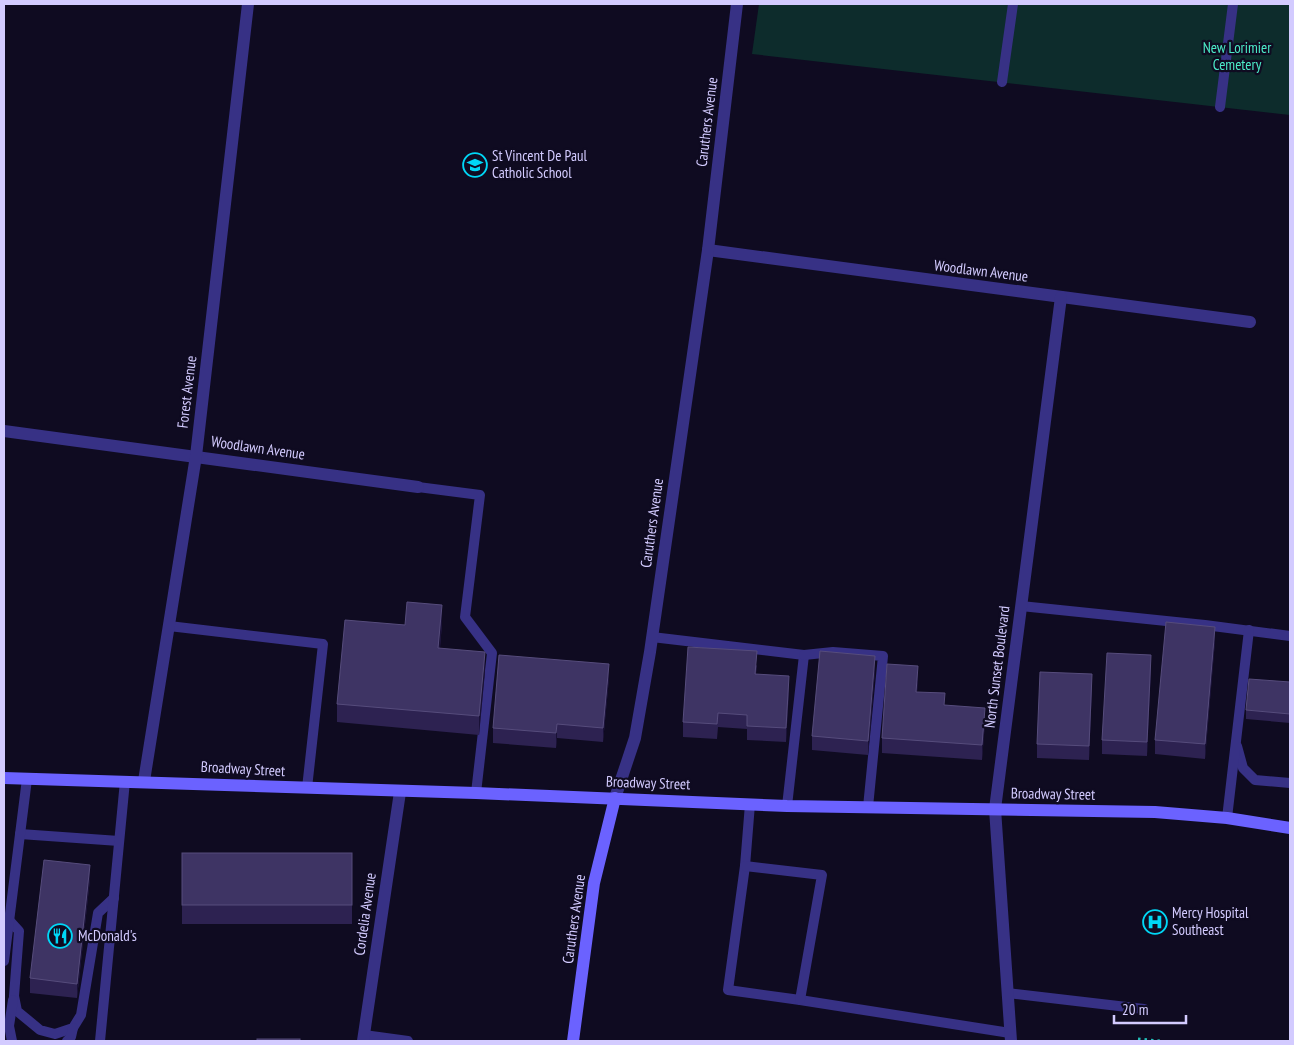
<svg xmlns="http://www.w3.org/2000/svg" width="1294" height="1045" font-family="'PT Sans Narrow',sans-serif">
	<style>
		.green { fill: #0d2c2c }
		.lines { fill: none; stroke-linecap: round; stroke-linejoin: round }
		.path { stroke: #22bcb7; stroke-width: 3; stroke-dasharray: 2.5 4; stroke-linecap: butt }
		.lane { stroke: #373185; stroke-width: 10 }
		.street { stroke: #373185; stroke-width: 12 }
		.secondary { stroke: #6b62ff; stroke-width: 12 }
		.wall { fill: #2d2251 }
		.shaded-wall { fill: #191136 }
		.building { fill: #3e3464; stroke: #564c7c }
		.labels { text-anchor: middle; stroke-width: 4.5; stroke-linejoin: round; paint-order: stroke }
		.park-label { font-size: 15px; fill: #4ceac7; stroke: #0f0b21 }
		.street-label { font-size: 15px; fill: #d3cbff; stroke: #0f0b21 }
		.poi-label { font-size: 15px; fill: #d3cbff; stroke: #0f0b21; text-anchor: start }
	</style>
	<rect width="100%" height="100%" fill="#0f0b21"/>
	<polygon class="green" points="759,4 1290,4 1290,115 752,54"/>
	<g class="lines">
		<polyline class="path" points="1138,1039 1160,1041"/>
		<g class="lane">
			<polyline points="1002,82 1013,4"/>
			<polyline points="1220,107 1233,4"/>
			<polyline points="418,487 480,495 465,617 492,653 476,793"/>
			<polyline points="1021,606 1205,625 1290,636"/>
			<polyline points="169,626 323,644 307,788"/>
			<polyline points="652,637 804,655 787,806"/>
			<polyline points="804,655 833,652 883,656 868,807"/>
			<polyline points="1237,746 1243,768 1255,780 1290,783"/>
			<polyline points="750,804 745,866 728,990 800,1000 1010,1033"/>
			<polyline points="1227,818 1249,630"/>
			<polyline points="20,834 119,841"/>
			<polyline points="745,866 822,875 800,1000"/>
			<polyline points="9,920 19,931 14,996 17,1011 40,1030 55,1034 73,1028 81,1015 98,913 114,898"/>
			<polyline points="4,961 27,779"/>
			<polyline points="1007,993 1144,1009"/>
			<polyline points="364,1035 408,1041"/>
			<polyline points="12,1041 9,1026 13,1000"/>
			<polyline points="67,1041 71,1037 73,1028"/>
			<polyline points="100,1041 125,781"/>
		</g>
		<g class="street">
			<polyline points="708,250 1250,322"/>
			<polyline points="4,431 418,487"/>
			<polyline points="144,781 196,456 248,4"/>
			<polyline points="615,798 635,738 650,652 708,250 737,4"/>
			<polyline points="363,1041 400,792"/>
			<polyline points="1011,1041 995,809 1061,297"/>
		</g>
		<g class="secondary">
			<polyline points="4,778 476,793 787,806 1155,812 1227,818 1290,828"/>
			<polyline points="573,1041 594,883 615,798"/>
		</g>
	</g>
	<g class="wall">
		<polygon points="442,624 440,648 485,671 479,735 337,722 337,704 405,625"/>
		<polygon points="1215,641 1205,759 1155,754 1155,740"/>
		<polygon points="757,665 756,674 789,690 786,742 747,740 747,729 718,727 717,739 683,737 683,722"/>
		<polygon points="1151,669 1147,756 1102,754 1102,740"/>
		<polygon points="875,671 868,755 812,750 812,736"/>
		<polygon points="609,678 603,742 557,738 556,748 493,743 493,728"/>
		<polygon points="918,681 917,692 945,705 985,722 982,760 882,753 882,738"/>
		<polygon points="1290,682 1290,723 1246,719 1246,710"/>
		<polygon points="1092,688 1089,760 1037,758 1037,744"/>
		<rect x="182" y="853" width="170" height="71"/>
		<polygon points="90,879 77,998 30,993 30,978"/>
	</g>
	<g class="shaded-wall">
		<polygon points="442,605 442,624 438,667 438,648"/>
		<polygon points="1215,627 1215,641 1205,759 1205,744"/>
		<polygon points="485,652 485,671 479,735 479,716"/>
		<polygon points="1151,655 1151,669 1147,756 1147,742"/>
		<polygon points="875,656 875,671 868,755 868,741"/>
		<polygon points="609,664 609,678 603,742 603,728"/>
		<polygon points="918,666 918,681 916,706 916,692"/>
		<polygon points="1092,674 1092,688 1089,760 1089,746"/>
		<polygon points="789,676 789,690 786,742 786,728"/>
		<polygon points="985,708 985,722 982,760 982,745"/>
		<polygon points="557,724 557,738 556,748 556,733"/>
		<polygon points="90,865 90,879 77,998 77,984"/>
	</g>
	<g class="building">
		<polygon points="407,602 442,605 438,648 485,652 479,716 337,704 345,620 405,625"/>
		<polygon points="1166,622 1215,627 1205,744 1155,740"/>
		<polygon points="688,647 757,651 755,674 789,676 786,728 747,726 747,715 718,713 717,724 683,722"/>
		<polygon points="820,651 875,656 868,741 812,736"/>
		<polygon points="1107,653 1151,655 1147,742 1102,740"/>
		<polygon points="499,655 609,664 603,728 557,724 556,733 493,728"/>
		<polygon points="887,664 918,666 916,692 945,693 944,705 985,708 982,745 882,738"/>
		<polygon points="1040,672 1092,674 1089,746 1037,744"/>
		<polygon points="1249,679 1290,682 1290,714 1246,710"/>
		<rect x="182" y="853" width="170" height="52"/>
		<polygon points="44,860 90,865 77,984 30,978"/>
		<rect x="257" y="1039" width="43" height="2"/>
	</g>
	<defs>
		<g id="school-ring" transform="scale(1.25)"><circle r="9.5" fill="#0f0b21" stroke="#00d7f6" stroke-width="1.5"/><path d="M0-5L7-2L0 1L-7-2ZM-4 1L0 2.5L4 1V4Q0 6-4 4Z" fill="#00d7f6"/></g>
		<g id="hospital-ring" transform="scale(1.25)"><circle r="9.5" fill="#0f0b21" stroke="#00d7f6" stroke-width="1.5"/><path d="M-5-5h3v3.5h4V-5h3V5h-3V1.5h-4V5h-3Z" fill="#00d7f6"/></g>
		<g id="restaurant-ring" transform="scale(1.25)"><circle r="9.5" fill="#0f0b21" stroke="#00d7f6" stroke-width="1.5"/><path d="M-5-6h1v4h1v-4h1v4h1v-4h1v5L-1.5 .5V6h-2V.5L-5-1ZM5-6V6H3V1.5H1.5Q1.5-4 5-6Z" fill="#00d7f6"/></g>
	</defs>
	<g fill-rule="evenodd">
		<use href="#school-ring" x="475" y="165"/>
		<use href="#hospital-ring" x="1155" y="922"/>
		<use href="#restaurant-ring" x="60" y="936"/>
	</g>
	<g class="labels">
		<g class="park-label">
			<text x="1237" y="53">New Lorimier<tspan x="1237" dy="17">Cemetery</tspan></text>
		</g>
		<g class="street-label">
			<text transform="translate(707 122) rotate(-83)" y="5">Caruthers Avenue</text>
			<text transform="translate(981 271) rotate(7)" y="5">Woodlawn Avenue</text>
			<text transform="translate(187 392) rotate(-83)" y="5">Forest Avenue</text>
			<text transform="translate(258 448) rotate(8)" y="5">Woodlawn Avenue</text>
			<text transform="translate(652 523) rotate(-82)" y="5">Caruthers Avenue</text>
			<text transform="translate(997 667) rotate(-83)" y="5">North Sunset Boulevard</text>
			<text transform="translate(243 769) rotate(3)" y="5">Broadway Street</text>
			<text transform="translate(648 783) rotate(2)" y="5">Broadway Street</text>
			<text transform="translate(1053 794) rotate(1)" y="5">Broadway Street</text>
			<text transform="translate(365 914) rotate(-82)" y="5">Cordelia Avenue</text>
			<text transform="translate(574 919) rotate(-82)" y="5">Caruthers Avenue</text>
		</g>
		<g class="poi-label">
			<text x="492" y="161">St Vincent De Paul<tspan x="492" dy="17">Catholic School</tspan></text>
			<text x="1172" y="918">Mercy Hospital<tspan x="1172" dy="17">Southeast</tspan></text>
			<text x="78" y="941">McDonald's</text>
		</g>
	</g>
	<rect width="1294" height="1045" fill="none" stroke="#d3cbff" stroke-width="10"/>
	<path d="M1114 1015v8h72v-8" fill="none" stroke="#d3cbff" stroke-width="2.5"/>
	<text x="1122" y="1015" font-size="15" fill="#d3cbff" stroke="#0f0b21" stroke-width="4" paint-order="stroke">20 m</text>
</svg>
